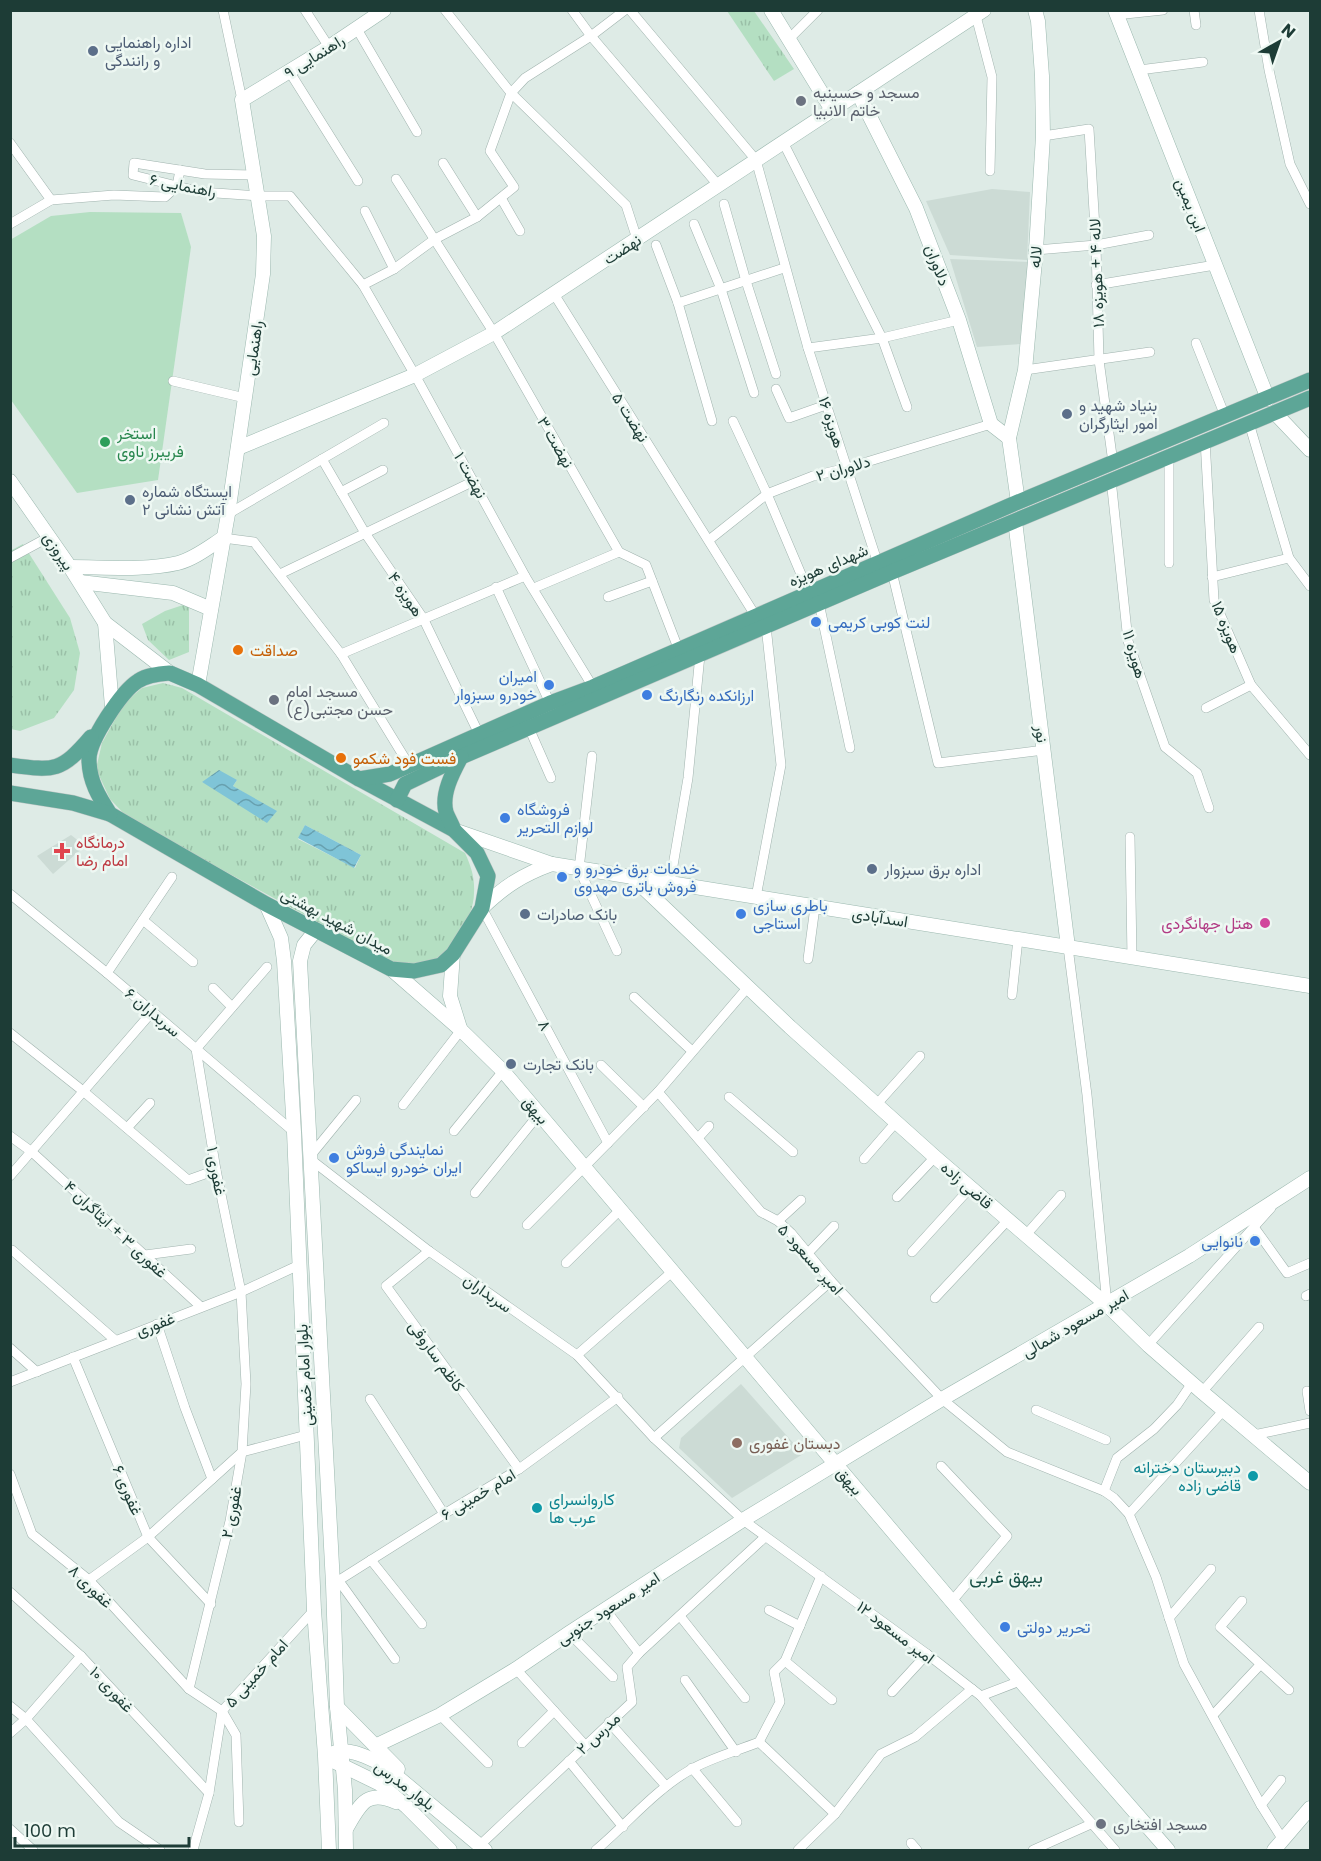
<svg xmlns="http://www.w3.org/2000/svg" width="1321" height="1861" font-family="Poppins,Vazirmatn,sans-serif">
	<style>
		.built { fill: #ccdbd5 }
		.grass { fill: url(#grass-tufts); fill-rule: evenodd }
		.garden { fill: #b4dfc2 }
		.water { fill: url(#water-waves) }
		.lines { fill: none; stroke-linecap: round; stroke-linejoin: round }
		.street-casing { stroke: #a0b3ae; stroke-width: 10 }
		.secondary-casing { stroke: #9bb8af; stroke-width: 15 }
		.primary-casing { stroke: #c0c8c7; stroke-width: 16 }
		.street { stroke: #fff; stroke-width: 9 }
		.secondary { stroke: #fff; stroke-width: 14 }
		.primary { stroke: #5da697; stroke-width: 15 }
		.service-dot { fill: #5c6f8a; stroke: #eef8f3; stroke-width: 2 }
		.worship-dot { fill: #6b7280; stroke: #eef8f3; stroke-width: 2 }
		.leisure-dot { fill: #2e9e5b; stroke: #eef8f3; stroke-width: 2 }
		.shop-dot { fill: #3f7fe0; stroke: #eef8f3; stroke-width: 2 }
		.food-dot { fill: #e8710a; stroke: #eef8f3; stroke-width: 2 }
		.health-dot { fill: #e0444e; stroke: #eef8f3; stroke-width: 2 }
		.hotel-dot { fill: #d1479c; stroke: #eef8f3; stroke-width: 2 }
		.education-dot { fill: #8d6e63; stroke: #eef8f3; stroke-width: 2 }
		.culture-dot { fill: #0f9aa8; stroke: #eef8f3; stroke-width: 2 }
		.labels { text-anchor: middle; stroke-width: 5; stroke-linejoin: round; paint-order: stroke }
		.service-label { font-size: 16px; fill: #4e5e75; stroke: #eef8f3; text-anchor: start }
		.street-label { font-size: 16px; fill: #1d3c36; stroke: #eef8f3 }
		.worship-label { font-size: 16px; fill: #5b616d; stroke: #eef8f3; text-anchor: start }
		.leisure-label { font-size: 16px; fill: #27864d; stroke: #eef8f3; text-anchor: start }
		.shop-label { font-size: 16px; fill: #366cbe; stroke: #eef8f3; text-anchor: start }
		.food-label { font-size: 16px; fill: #c56008; stroke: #eef8f3; text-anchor: start }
		.health-label { font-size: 16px; fill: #be3a42; stroke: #eef8f3; text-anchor: start }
		.hotel-label { font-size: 16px; fill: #b23c85; stroke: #eef8f3; text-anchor: end }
		.education-label { font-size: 16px; fill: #785e54; stroke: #eef8f3; text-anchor: start }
		.culture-label { font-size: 16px; fill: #0d838f; stroke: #eef8f3; text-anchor: end }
		.neighbourhood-label { font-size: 18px; fill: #175046; stroke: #eef8f3 }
	</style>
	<defs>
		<pattern id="grass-tufts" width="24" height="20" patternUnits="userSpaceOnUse" patternTransform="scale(1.5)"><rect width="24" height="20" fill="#b4dfc2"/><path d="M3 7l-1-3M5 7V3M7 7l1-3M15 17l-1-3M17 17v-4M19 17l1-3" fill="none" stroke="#9ac0a7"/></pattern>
		<pattern id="water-waves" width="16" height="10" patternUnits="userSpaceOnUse" patternTransform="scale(1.5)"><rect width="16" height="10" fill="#7fc4d7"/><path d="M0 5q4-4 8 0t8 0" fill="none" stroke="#67a0af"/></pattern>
	</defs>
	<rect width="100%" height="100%" fill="#deebe6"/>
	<g class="built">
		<polygon points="992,189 1030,192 1027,260 950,255 926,201"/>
		<polygon points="950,259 1030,262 1021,344 977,347"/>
		<polygon points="71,835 85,846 53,874 37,856"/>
		<polygon points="741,1384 803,1454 732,1498 679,1448 681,1438"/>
	</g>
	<g class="grass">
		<polygon points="727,11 754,11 794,69 774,81"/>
		<polygon points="23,544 70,618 80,653 74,690 54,718 20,731 11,729 10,551"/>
		<polygon points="189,603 189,652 169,660 148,640 142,624 165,611"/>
		<path d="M163,683l19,5 283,165c6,13 10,25 9,40 0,26 -26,67 -52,71 -10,2 -23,-2 -33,-3l-260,-142 -19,-20 -14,-30 6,-26 22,-40 18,-15zM237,780l-4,6 43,26 -74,-30zM305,825l56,30 -6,13 -57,-29z"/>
	</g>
	<polygon class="garden" points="90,212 181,213 191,247 158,480 77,493 11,400 10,240 51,216"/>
	<g class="water">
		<polygon points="219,770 237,780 233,786 277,811 267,823 202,782"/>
		<polygon points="305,825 361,855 354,868 298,838"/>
	</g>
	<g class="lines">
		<g class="street-casing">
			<g id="street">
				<polyline points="223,10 242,100"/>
				<polyline points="305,10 329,47"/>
				<polyline points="445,10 511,93 626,205 637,239"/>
				<polyline points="572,10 591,36 718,185"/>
				<polyline points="630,10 756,160 808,348 878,564"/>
				<polyline points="1194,10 1196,25"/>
				<polyline points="1259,10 1269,70 1290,164 1310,204"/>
				<polyline points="1116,15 1163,10"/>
				<polyline points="976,16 992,77 990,171"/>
				<polyline points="357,29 417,132"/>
				<polyline points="788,40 818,10"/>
				<polyline points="1139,70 1203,62"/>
				<polyline points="289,71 358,181"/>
				<polyline points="1043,136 1089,129 1096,245 1099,360 1113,463"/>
				<polyline points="783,142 882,338 907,407"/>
				<polyline points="10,143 51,200"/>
				<polyline points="443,163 477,217"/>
				<polyline points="254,175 205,174 134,163 133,175 201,192 258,196 290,196 363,285 415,375 525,576 593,687"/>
				<polyline points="396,179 494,333 619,552"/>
				<polyline points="501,198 520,231"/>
				<polyline points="724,204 746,281 776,374"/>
				<polyline points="365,211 394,269"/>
				<polyline points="10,224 51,200 114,195 165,197 177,186 180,170"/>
				<polyline points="694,224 721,289 754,393"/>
				<polyline points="656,245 678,303 712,421"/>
				<polyline points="1036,250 1096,245 1149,235"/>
				<polyline points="363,285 394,269 435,239 477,217 514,187 490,151 511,93 525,78 591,36 625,10"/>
				<polyline points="1096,285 1215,265"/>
				<polyline points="554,294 755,615"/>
				<polyline points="678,303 784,268"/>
				<polyline points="1196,343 1225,416"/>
				<polyline points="808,348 882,338 959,320"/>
				<polyline points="1025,370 1150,352"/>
				<polyline points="173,381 245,398"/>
				<polyline points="776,389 789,418 826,405"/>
				<polyline points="733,421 767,494 809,593"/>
				<polyline points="1249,423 1289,558 1310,586"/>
				<polyline points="1205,440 1214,600 1251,685 1310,755"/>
				<polyline points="1169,457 1169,563"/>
				<polyline points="322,459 365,533 423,618 479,734"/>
				<polyline points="1111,479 1128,641 1165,747 1197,773 1209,808"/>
				<polyline points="341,492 383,470"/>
				<polyline points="228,514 384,423"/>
				<polyline points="223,538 254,542 341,654 409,765"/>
				<polyline points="709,540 767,494 813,476 847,468 991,424"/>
				<polyline points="619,552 646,565 678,648"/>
				<polyline points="10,558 49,537"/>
				<polyline points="892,572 938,763 1044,750"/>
				<polyline points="280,574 474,481"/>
				<polyline points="1212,577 1289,558"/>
				<polyline points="496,587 550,703"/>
				<polyline points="534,588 619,552"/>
				<polyline points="608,597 652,581"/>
				<polyline points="819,603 850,748"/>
				<polyline points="341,654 525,576"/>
				<polyline points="1206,708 1251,685"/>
				<polyline points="529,728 551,778"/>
				<polyline points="592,756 579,869 617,951"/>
				<polyline points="1130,837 1132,958"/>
				<polyline points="670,883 688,778 700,655"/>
				<polyline points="10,894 107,973 294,1132"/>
				<polyline points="756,897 781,765 766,626"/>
				<polyline points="482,908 608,1143"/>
				<polyline points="143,920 193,962"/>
				<polyline points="1068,947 1087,1095 1107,1305"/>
				<polyline points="808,959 815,907"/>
				<polyline points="107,973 172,877"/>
				<polyline points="213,988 232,1007"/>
				<polyline points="1012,995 1018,939"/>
				<polyline points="634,997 692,1051"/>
				<polyline points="10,1033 83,1091 188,1180 216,1170"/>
				<polyline points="601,1065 644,1107"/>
				<polyline points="658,1092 761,1212 778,1221 791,1233 831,1281 942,1399 1007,1452 1104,1491 1114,1498 1129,1514 1156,1577 1184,1664 1261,1805 1283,1840"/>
				<polyline points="729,1097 793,1152"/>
				<polyline points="877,1104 920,1056"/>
				<polyline points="403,1105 461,1030"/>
				<polyline points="127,1128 150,1103"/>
				<polyline points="454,1131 503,1071"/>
				<polyline points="10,1136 32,1152 200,1306"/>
				<polyline points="699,1137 709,1126"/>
				<polyline points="311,1155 356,1100"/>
				<polyline points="310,1159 429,1251 577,1355 654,1438 743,1520 927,1654 981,1696 1115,1850"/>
				<polyline points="864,1159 897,1121"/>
				<polyline points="10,1176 152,1012"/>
				<polyline points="475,1193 539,1114"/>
				<polyline points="897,1197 935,1157"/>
				<polyline points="778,1221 801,1200"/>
				<polyline points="527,1225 658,1092 748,987"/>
				<polyline points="1254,1227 1287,1273 1310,1263"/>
				<polyline points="1025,1236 1061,1195"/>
				<polyline points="12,1250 115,1340"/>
				<polyline points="429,1251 386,1286 519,1469"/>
				<polyline points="912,1252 971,1187"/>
				<polyline points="808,1253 834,1226"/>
				<polyline points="145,1255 191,1249"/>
				<polyline points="566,1263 620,1210"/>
				<polyline points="1306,1296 1310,1294"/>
				<polyline points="935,1298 1008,1220"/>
				<polyline points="157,1324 185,1408 212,1479"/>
				<polyline points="1148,1345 1271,1208"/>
				<polyline points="10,1348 37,1372"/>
				<polyline points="577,1355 673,1271"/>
				<polyline points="73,1357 148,1537 211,1604"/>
				<polyline points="10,1382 241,1292 299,1265"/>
				<polyline points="1307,1391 1310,1411"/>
				<polyline points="1202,1392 1259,1327"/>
				<polyline points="370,1399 444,1514"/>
				<polyline points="1036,1410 1106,1440"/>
				<polyline points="1254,1435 1310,1423"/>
				<polyline points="654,1438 831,1281"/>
				<polyline points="941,1466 1007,1536 952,1601"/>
				<polyline points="10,1474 32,1534 89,1580 189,1689"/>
				<polyline points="1104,1491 1117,1458 1154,1429 1177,1405 1192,1383"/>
				<polyline points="1129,1514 1224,1410"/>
				<polyline points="371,1560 422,1624"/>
				<polyline points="89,1580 148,1537 242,1452 306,1435"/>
				<polyline points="339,1581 395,1659"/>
				<polyline points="333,1584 444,1514 519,1469 618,1397"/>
				<polyline points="10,1592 81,1656 209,1793"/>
				<polyline points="1242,1601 1220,1627 1289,1690"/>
				<polyline points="605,1609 639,1653"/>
				<polyline points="769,1610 800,1626"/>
				<polyline points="680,1616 745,1698"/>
				<polyline points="1169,1618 1211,1569"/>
				<polyline points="569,1633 613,1677"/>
				<polyline points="785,1661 832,1700"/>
				<polyline points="516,1669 585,1745"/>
				<polyline points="685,1680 736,1752"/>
				<polyline points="892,1692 927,1654"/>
				<polyline points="981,1696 1020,1681"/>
				<polyline points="10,1706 26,1719 119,1822 160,1850"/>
				<polyline points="440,1715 488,1763"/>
				<polyline points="1213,1715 1260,1665"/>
				<polyline points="609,1722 666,1786"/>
				<polyline points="10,1733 26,1719 81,1656"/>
				<polyline points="759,1742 835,1814"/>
				<polyline points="522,1743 554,1711"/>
				<polyline points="569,1761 623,1827"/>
				<polyline points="692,1768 737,1822"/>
				<polyline points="1261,1805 1281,1780"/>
				<polyline points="239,1822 236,1735 222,1711 189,1689 230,1521 242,1452 246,1384 241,1292 216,1170 196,1049 267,967"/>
				<polyline points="10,1829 33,1850"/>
				<polyline points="911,1843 917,1850"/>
				<polyline points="480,1845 632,1702 627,1667 639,1653 765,1537"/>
				<polyline points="193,1850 209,1793 222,1711 314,1610"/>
				<path d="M596,1850c31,-26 59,-60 94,-80 20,-12 47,-19 69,-28l21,-40 -6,-30 11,-11 36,-85"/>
				<polyline points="798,1850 835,1814 881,1754 915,1737 972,1689"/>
				<polyline points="1033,1850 1091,1824"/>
			</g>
		</g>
		<g class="secondary-casing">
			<g id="secondary">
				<polyline points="771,10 832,110"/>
				<polyline points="1115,10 1268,399"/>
				<polyline points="858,93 916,208 959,320 991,424 1009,438"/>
				<polyline points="1275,413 1310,450"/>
				<polyline points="238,448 415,375 494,333 984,10"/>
				<polyline points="10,481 70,567 105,623 170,673"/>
				<polyline points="1018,502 1009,438 1025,370 1036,250 1043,136 1042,76 1038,21 1035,10"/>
				<polyline points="1015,521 1068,947"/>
				<path d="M70,567c35,0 74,4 108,-4 16,-4 31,-16 45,-25"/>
				<polyline points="80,582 173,593 211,609"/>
				<polyline points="105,623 112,707"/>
				<polyline points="198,685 228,514 263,274 264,236 242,100 329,47 384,10"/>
				<polyline points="454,830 552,864 1310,986"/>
				<polyline points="632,877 790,1027 935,1157 1107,1305 1148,1345 1202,1392 1310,1483"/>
				<polyline points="266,904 281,938 284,961 294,1132 314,1610 325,1756 329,1850"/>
				<path d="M482,908c23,-22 40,-33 70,-44"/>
				<polyline points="316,930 304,945 300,961 333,1584 337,1707 345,1790 346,1850"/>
				<polyline points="453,954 450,996 460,1028"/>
				<polyline points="391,969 461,1030 503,1071 976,1630 1168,1850"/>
				<polyline points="337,1707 398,1769"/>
				<polyline points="377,1745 440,1715 516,1669 569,1633 743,1520 942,1399 1189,1256 1310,1178"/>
				<path d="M333,1753c16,-6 34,4 49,11l103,86"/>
				<polyline points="335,1762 380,1784 407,1807 450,1850"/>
				<path d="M346,1829c14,-24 20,-40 50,-27"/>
				<polyline points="1274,1850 1310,1808"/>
			</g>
		</g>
		<g class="primary-casing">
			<g id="primary">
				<path d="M170,673l28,12 161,94 95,51 23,23 11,23 -6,32 -29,46 -12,11 -27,6 -23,-2 -125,-65 -156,-90c-11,-17 -21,-33 -21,-55 0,-19 33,-68 49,-78 9,-6 21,-7 32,-8z"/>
				<path d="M10,765c45,6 51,7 81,-28"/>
				<polyline points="359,779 390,774 550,703 593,687 1018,502 1310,380"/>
				<polyline points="10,793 73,803 110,814"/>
				<polyline points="397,800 405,784 461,757 892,572 1310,398"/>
				<path d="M454,830c-2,-6 -6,-12 -8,-18 -5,-18 7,-40 15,-55"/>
			</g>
		</g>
		<use href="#street" class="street"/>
		<use href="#secondary" class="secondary"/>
		<use href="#primary" class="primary"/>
	</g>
	<g class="service-dot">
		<circle cx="93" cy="51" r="6"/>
		<circle cx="1067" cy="414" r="6"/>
		<circle cx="130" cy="500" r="6"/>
		<circle cx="872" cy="869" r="6"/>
		<circle cx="525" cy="914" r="6"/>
		<circle cx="511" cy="1064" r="6"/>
	</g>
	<g class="worship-dot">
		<circle cx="801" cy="101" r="6"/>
		<circle cx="274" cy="700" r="6"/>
		<circle cx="1101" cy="1824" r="6"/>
	</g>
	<circle class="leisure-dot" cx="105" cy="442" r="6"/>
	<g class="shop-dot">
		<circle cx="816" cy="622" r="6"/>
		<circle cx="549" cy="685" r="6"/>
		<circle cx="647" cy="695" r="6"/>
		<circle cx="505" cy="818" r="6"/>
		<circle cx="562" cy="877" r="6"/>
		<circle cx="741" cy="914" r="6"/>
		<circle cx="334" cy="1158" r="6"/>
		<circle cx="1255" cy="1241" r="6"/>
		<circle cx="1005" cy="1627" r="6"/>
	</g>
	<g class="food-dot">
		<circle cx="238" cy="650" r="6"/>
		<circle cx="341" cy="758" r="6"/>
	</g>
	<path class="health-dot" d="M59 842h6v6h6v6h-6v6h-6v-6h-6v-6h6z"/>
	<circle class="hotel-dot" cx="1265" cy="923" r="6"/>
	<circle class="education-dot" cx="737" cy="1443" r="6"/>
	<g class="culture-dot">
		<circle cx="1253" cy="1476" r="6"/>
		<circle cx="537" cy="1508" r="6"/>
	</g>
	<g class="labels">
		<g class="service-label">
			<text x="105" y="48">اداره راهنمایی<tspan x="105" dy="18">و رانندگی</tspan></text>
			<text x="1079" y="411">بنیاد شهید و<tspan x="1079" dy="18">امور ایثارگران</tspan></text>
			<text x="142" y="497">ایستگاه شماره<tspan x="142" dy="18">۲ آتش نشانی</tspan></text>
			<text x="884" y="875">اداره برق سبزوار</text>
			<text x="537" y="920">بانک صادرات</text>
			<text x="523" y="1070">بانک تجارت</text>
		</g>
		<g class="street-label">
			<text transform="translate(314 56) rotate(-32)" y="6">راهنمایی ۹</text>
			<text transform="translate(183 185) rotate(11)" y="6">راهنمایی ۶</text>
			<text transform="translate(1191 205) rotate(68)" y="6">ابن یمین</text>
			<text transform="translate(622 249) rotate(-33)" y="6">نهضت</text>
			<text transform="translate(1035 257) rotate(-85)" y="6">لاله</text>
			<text transform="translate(938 265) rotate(69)" y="6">دلاوران</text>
			<text transform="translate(1096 273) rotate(-92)" y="6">لاله ۴ + هویزه ۱۸</text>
			<text transform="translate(253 348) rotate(-82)" y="6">راهنمایی</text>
			<text transform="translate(631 417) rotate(58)" y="6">نهضت ۵</text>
			<text transform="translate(832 422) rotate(72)" y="6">هویزه ۱۶</text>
			<text transform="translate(556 442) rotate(60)" y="6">نهضت ۳</text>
			<text transform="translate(843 468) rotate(-16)" y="6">دلاوران ۲</text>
			<text transform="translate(471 475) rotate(61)" y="6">نهضت ۱</text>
			<text transform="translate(59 551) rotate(56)" y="6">پیروزی</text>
			<text transform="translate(828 565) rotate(-23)" y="6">شهدای هویزه</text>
			<text transform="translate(406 594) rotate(56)" y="6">هویزه ۴</text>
			<text transform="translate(1227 627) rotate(68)" y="6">هویزه ۱۵</text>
			<text transform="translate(1135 654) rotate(74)" y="6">هویزه ۱۱</text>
			<text transform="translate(1042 734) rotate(83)" y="6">نور</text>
			<text transform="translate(880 917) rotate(9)" y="6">اسدآبادی</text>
			<text transform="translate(337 921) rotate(28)" y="6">میدان شهید بهشتی</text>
			<text transform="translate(153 1012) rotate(40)" y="6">سربداران ۶</text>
			<text transform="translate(545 1025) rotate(62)" y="6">۸</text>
			<text transform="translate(536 1110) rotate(50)" y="6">بیهق</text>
			<text transform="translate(217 1171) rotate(80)" y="6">غفوری ۱</text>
			<text transform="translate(967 1185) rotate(41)" y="6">قاضی زاده</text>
			<text transform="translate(116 1229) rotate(43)" y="6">غفوری ۳ + ایثاگران ۴</text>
			<text transform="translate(811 1259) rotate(48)" y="6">امیر مسعود ۵</text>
			<text transform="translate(488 1293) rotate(35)" y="6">سربداران</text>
			<text transform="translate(1075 1323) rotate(-30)" y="6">امیر مسعود شمالی</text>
			<text transform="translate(155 1324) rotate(-21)" y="6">غفوری</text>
			<text transform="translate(437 1356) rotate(54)" y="6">کاظم ساروقی</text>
			<text transform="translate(304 1375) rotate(-93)" y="6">بلوار امام خمینی</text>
			<text transform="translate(850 1481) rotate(50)" y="6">بیهق</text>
			<text transform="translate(128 1490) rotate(67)" y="6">غفوری ۶</text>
			<text transform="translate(478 1494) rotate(-31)" y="6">امام خمینی ۶</text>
			<text transform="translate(231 1512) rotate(-79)" y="6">غفوری ۲</text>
			<text transform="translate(91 1586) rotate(44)" y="6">غفوری ۸</text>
			<text transform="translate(608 1608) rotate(-33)" y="6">امیر مسعود جنوبی</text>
			<text transform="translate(896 1632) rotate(37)" y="6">امیر مسعود ۱۲</text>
			<text transform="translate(256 1673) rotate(-48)" y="6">امام خمینی ۵</text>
			<text transform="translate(112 1689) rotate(47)" y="6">غفوری ۱۰</text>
			<text transform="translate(598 1733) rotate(-43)" y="6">مدرس ۲</text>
			<text transform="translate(405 1785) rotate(37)" y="6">بلوار مدرس</text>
		</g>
		<g class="worship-label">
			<text x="813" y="98">مسجد و حسینیه<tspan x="813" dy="18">خاتم الانبیا</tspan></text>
			<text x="286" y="697">مسجد امام<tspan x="286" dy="18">حسن مجتبی(ع)</tspan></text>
			<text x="1113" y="1830">مسجد افتخاری</text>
		</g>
		<g class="leisure-label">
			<text x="117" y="439">استخر<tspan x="117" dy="18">فریبرز ناوی</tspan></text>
		</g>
		<g class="shop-label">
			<text x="828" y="628">لنت کوبی کریمی</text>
			<text x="537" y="682" text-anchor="end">امیران<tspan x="537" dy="18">خودرو سبزوار</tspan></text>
			<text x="659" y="701">ارزانکده رنگارنگ</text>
			<text x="517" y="815">فروشگاه<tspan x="517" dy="18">لوازم التحریر</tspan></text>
			<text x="574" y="874">خدمات برق خودرو و<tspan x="574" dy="18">فروش باتری مهدوی</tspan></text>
			<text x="753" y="911">باطری سازی<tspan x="753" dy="18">استاجی</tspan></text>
			<text x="346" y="1155">نمایندگی فروش<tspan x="346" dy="18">ایران خودرو ایساکو</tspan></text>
			<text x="1243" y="1247" text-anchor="end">نانوایی</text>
			<text x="1017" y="1633">تحریر دولتی</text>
		</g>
		<g class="food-label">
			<text x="250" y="656">صداقت</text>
			<text x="353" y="764">فست فود شکمو</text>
		</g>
		<g class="health-label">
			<text x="76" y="848">درمانگاه<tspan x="76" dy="18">امام رضا</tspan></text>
		</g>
		<g class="hotel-label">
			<text x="1253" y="929">هتل جهانگردی</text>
		</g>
		<g class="education-label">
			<text x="749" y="1449">دبستان غفوری</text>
		</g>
		<g class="culture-label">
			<text x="1241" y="1473">دبیرستان دخترانه<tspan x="1241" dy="18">قاضی زاده</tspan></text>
			<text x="549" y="1505" text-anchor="start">کاروانسرای<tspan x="549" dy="18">عرب ها</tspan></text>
		</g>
		<g class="neighbourhood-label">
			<text x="1006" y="1583">بیهق غربی</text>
		</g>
	</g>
	<rect width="1321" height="1861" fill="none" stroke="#1d3c36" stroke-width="24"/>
	<g transform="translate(1279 42) rotate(40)" stroke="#eef8f3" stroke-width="4.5" paint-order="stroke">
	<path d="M0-4.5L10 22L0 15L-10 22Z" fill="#1d3c36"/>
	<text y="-9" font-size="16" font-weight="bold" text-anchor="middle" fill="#1d3c36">N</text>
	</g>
	<path d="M15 1837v9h174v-9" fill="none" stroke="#1d3c36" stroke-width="3"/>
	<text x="24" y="1837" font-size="18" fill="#1d3c36" stroke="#eef8f3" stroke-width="4.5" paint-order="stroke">100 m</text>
</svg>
